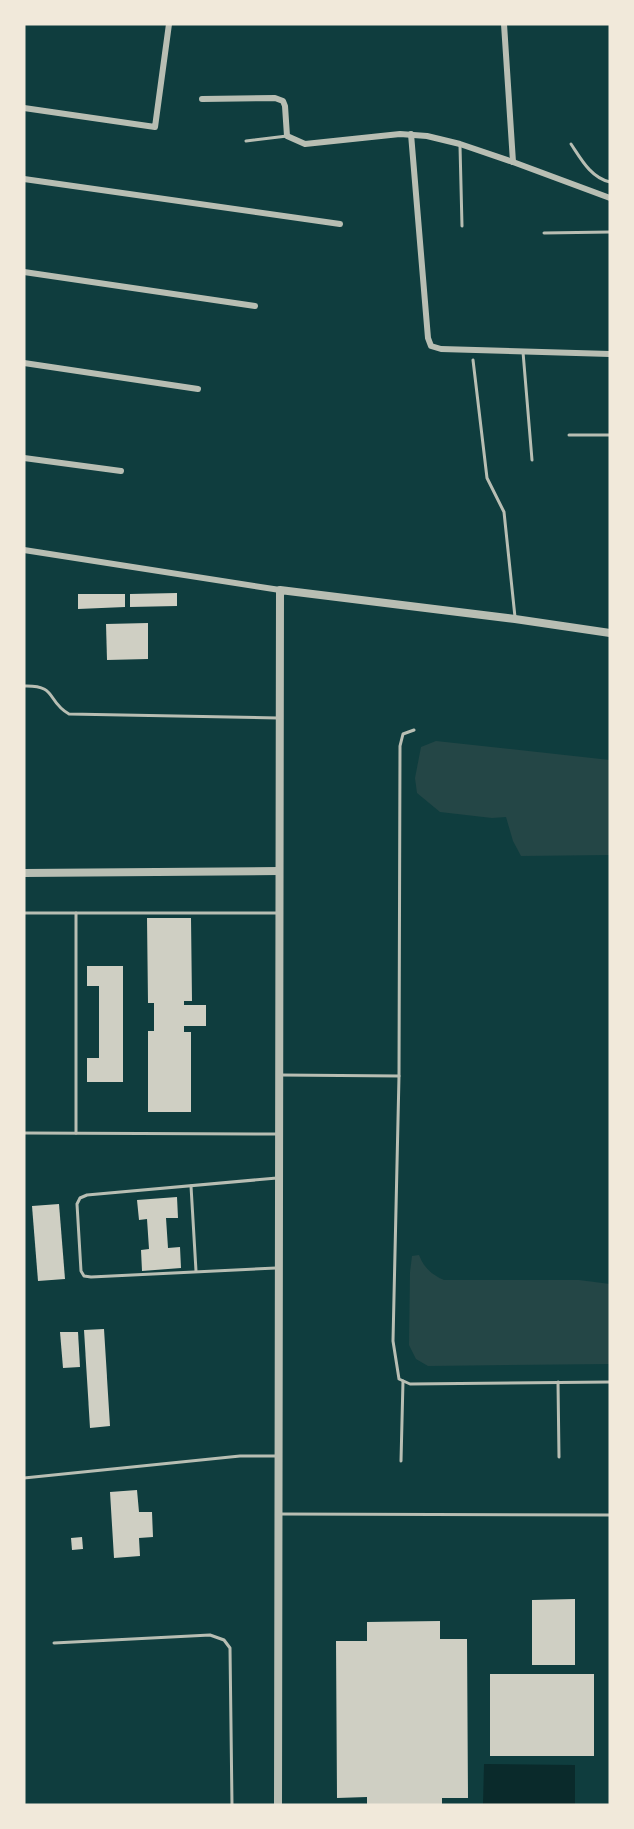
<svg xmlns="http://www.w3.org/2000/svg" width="634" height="1829" font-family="'Exo 2',sans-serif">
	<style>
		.green { fill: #244646 }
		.water { fill: #0a2a2b }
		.building { fill: #cfcfc3 }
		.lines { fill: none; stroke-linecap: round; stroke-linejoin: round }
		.service { stroke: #b8beb3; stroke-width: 3 }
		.minor { stroke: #b8beb3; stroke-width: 6 }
		.tertiary { stroke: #b8beb3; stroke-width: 8 }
	</style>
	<rect width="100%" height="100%" fill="#0f3d3e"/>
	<g class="green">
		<polygon points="436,741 610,760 610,855 521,856 513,841 506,817 492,818 440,812 417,793 415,778 421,747"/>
		<path d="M419,1255c5,13 13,20 25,25h135l31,4v80l-182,2 -12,-7 -7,-14 1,-73 2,-16z"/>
	</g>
	<polygon class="water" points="484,1764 575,1765 575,1805 483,1805"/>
	<g class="building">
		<polygon points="177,593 177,606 130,607 130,594"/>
		<polygon points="78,594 125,594 125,607 78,609"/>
		<polygon points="148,623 148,659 107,660 106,624"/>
		<polygon points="147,918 191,918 192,1001 184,1001 184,1005 206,1005 206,1026 184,1026 184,1032 191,1032 191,1112 148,1112 148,1031 154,1031 154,1003 148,1003"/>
		<polygon points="87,966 123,966 123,1082 87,1082 87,1058 99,1058 99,986 87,986"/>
		<polygon points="177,1197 178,1218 166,1218 168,1248 180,1247 181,1268 142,1271 141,1250 149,1249 147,1219 139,1220 137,1200"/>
		<polygon points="59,1204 65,1279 38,1281 32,1206"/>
		<polygon points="104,1329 110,1426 90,1428 84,1330"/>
		<polygon points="60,1332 78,1332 80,1367 63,1368"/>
		<polygon points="137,1490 139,1512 152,1512 153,1537 139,1538 140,1556 114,1558 110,1492"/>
		<polygon points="82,1537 83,1549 72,1550 71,1538"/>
		<polygon points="575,1599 575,1665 532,1665 532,1600"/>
		<polygon points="440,1621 440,1639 467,1639 468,1798 442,1798 442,1805 367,1805 367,1797 337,1798 336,1641 367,1641 367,1622"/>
		<rect x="490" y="1674" width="104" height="82"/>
	</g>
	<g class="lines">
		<g class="service">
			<polyline points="246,141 287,136"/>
			<path d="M571,144c10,15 20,34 39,38"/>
			<polyline points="460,146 462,226"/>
			<polyline points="544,233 610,232"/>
			<polyline points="523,352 532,460"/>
			<polyline points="473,360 487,478 504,512 515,617"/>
			<polyline points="569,435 610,435"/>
			<path d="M24,686c34,-1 22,15 45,28l209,4"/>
			<polyline points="414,730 403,734 400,746 399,1076 393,1341 399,1379 410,1384 610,1382"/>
			<polyline points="24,913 277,913"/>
			<polyline points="76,913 76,1133"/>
			<polyline points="281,1075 399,1076"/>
			<polyline points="24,1133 277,1134"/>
			<polyline points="191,1186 196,1271"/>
			<polyline points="276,1268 91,1277 84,1276 81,1271 77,1204 80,1198 87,1195 277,1178"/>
			<polyline points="558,1382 559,1457"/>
			<polyline points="401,1461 403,1381"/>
			<polyline points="24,1478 240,1456 277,1456"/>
			<polyline points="280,1514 610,1515"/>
			<polyline points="54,1643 210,1635 224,1640 230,1648 232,1805"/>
		</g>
		<g class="minor">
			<polyline points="504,24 513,162"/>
			<polyline points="202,99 275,98 283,101 285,106 287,136 305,144 400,134 427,136 460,144 513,162 610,198"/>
			<polyline points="24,108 155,127 169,24"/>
			<polyline points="411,134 428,338 431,346 441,349 610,354"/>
			<polyline points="24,179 340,224"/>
			<polyline points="24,272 255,306"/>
			<polyline points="24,363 198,389"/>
			<polyline points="24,458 121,471"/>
			<polyline points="24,550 280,590"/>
		</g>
		<g class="tertiary">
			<polyline points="24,873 279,871"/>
			<polyline points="278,1805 280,590 515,619 610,633"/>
		</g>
	</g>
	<rect width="634" height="1829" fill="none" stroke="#f1e9da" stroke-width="51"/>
</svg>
